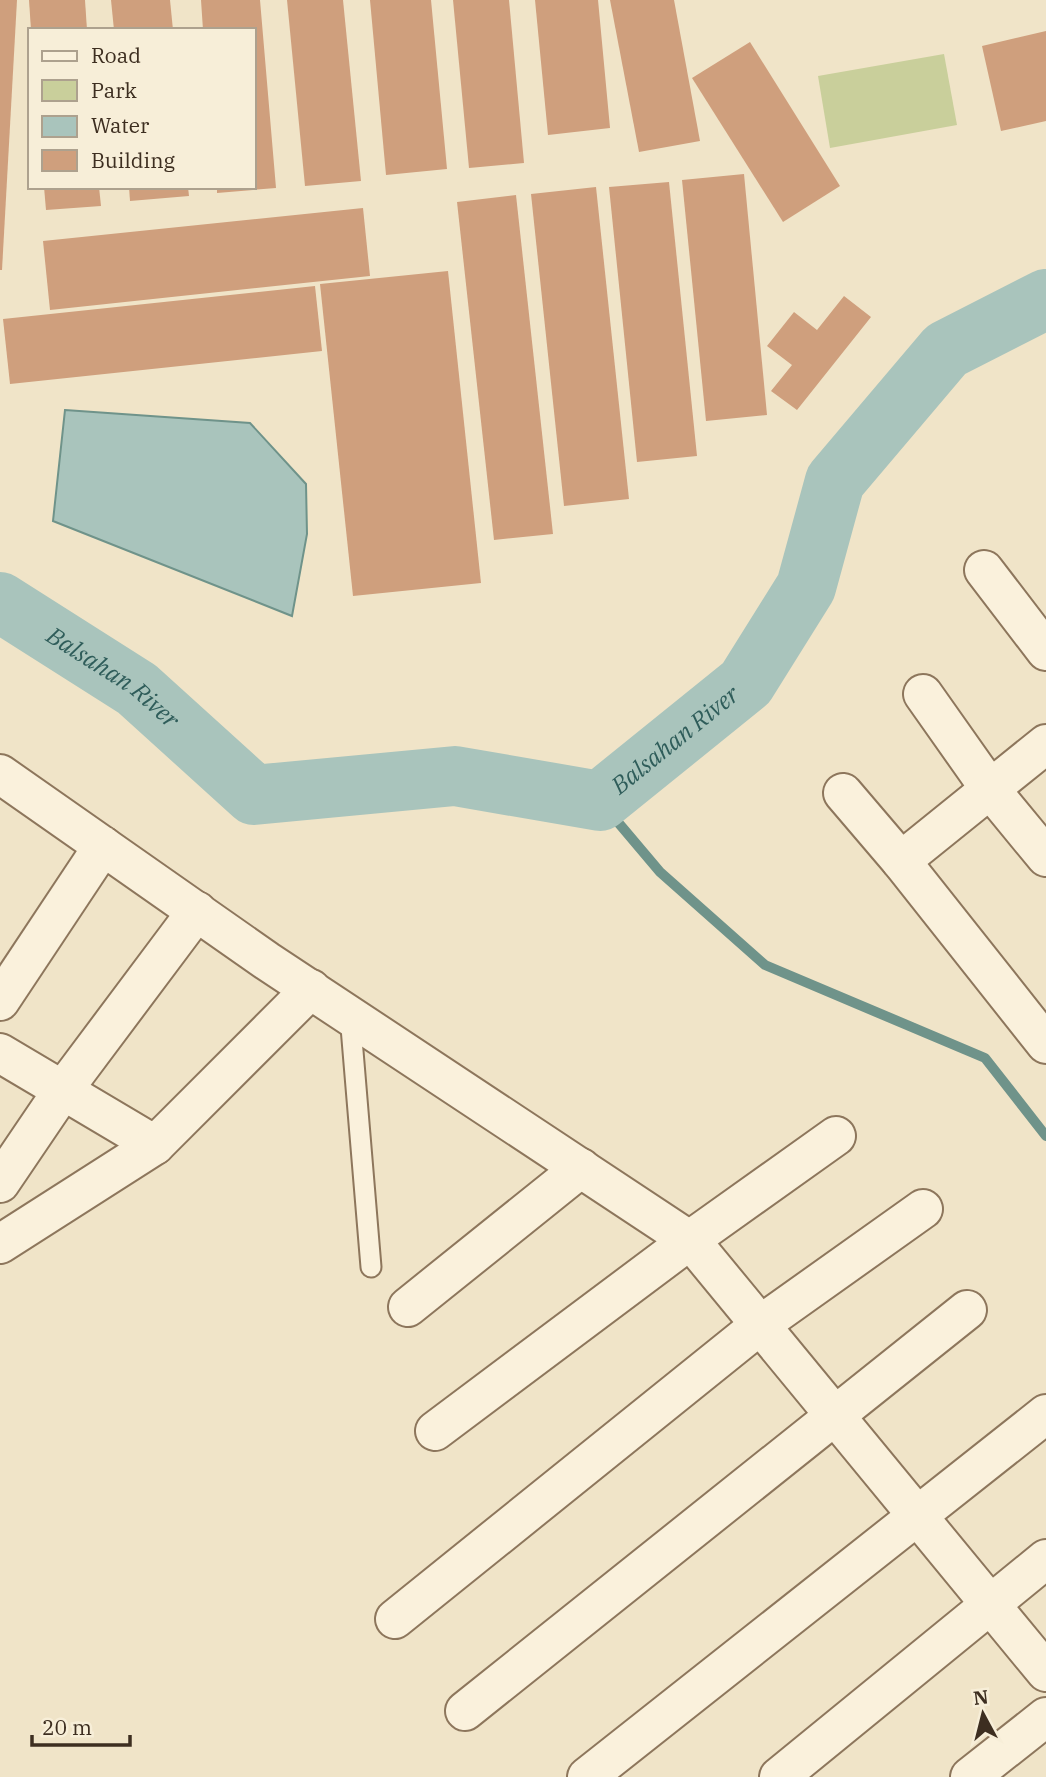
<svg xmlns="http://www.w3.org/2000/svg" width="1046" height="1777" font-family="'IBM Plex Serif',serif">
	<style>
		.green { fill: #c9cf9b }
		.water { fill: #a9c4bc; stroke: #6f938a; stroke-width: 2 }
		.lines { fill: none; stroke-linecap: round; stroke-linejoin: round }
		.stream { stroke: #6f938a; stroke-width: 10 }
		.river { stroke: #a9c4bc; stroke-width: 60 }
		.building { fill: #cf9f7d }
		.service-casing { stroke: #8d765c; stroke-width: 23 }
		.minor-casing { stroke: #8d765c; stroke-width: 42 }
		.service { stroke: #faf1dc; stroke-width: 19 }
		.minor { stroke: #faf1dc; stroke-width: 38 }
		.labels { text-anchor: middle; stroke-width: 7; stroke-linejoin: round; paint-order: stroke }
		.water-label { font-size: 24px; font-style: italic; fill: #2f5d5a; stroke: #f7eed8 }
	</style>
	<rect width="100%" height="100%" fill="#f0e4c8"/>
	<polygon class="green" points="944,54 957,125 830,148 818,76"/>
	<polygon class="water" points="65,410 250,423 306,484 307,534 292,616 53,521"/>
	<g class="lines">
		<polyline class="stream" points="600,801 660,872 765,965 985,1058 1046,1136"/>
		<path class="river" id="s1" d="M0,602l137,87 117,106 201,-19 145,25 146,-118 60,-96 29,-106 111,-131 100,-51"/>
	</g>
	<g class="building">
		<polygon points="0,0 17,0 2,270 0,270"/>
		<polygon points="29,0 85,0 87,30 31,30"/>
		<polygon points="111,0 170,0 173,30 114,30"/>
		<polygon points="201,0 260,0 276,188 217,193 217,187 254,187 254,30 203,30"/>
		<polygon points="287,0 343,0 361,181 305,186"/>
		<polygon points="370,0 431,0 447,169 386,175"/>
		<polygon points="453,0 509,0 524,163 469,168"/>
		<polygon points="535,0 598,0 610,128 548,135"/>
		<polygon points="610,0 674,0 700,141 639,152"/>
		<polygon points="1046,31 1046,121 1001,131 982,46"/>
		<polygon points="750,42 840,186 783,222 692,78"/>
		<polygon points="744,174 767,415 706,421 682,180"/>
		<polygon points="669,182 697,456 637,462 609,187"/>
		<polygon points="44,187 99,187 101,206 46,210"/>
		<polygon points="129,187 188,187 189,196 130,201"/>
		<polygon points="596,187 629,499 564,506 531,194"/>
		<polygon points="516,195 553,534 494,540 457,202"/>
		<polygon points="363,208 370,276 50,310 43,241"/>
		<polygon points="448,271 481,583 353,596 320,284"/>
		<polygon points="315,286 322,351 10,384 3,319"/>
		<polygon points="844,296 871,317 797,410 771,391 792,365 767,346 794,312 817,330"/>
	</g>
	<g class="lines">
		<g class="service-casing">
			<polyline id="service" points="350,1015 371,1267"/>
		</g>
		<g class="minor-casing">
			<g id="minor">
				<polyline points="984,570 1046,651"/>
				<polyline points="923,694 990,789 1046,857"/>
				<polyline points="0,774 267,961 692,1242 1046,1672"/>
				<polyline points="843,793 901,861 1046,1044"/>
				<polyline points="901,861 1046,744"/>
				<polyline points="0,1001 103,846"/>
				<polyline points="0,1053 155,1145 311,989"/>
				<polyline points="0,1183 63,1090 197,911"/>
				<polyline points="0,1244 155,1145"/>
				<polyline points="408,1307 581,1168"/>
				<polyline points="435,1431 690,1240 836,1136"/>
				<polyline points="395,1619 760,1325 923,1209"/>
				<polyline points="465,1711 967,1310"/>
				<polyline points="587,1777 1046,1414"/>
				<polyline points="779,1777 1046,1559"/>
				<polyline points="970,1777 1046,1717"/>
			</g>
		</g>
		<use href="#service" class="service"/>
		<use href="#minor" class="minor"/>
	</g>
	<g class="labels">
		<g class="water-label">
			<text dy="8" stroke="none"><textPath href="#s1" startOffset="136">Balsahan River</textPath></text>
			<text dy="8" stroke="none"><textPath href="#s1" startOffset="766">Balsahan River</textPath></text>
		</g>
	</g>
	<rect x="28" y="28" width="228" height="161" fill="#f7eed8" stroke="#ada18e" stroke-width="2"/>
	<rect x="42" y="51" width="35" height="10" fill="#faf1dc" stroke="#ada18e" stroke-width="2"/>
	<text x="91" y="63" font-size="21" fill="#3d2e20">Road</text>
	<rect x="42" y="80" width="35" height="21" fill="#c9cf9b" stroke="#ada18e" stroke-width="2"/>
	<text x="91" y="98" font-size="21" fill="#3d2e20">Park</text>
	<rect x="42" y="116" width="35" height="21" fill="#a9c4bc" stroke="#ada18e" stroke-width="2"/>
	<text x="91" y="133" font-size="21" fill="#3d2e20">Water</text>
	<rect x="42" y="150" width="35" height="21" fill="#cf9f7d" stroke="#ada18e" stroke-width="2"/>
	<text x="91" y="168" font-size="21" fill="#3d2e20">Building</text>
	<g transform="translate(983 1714) rotate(353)" stroke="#f7eed8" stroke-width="5" paint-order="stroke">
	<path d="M0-5L12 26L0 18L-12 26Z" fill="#3d2e20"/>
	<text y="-10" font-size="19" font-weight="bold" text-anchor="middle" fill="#3d2e20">N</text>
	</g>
	<path d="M32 1735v10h98v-10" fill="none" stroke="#3d2e20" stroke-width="3.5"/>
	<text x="42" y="1735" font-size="21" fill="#3d2e20" stroke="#f7eed8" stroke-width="5" paint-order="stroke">20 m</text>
</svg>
